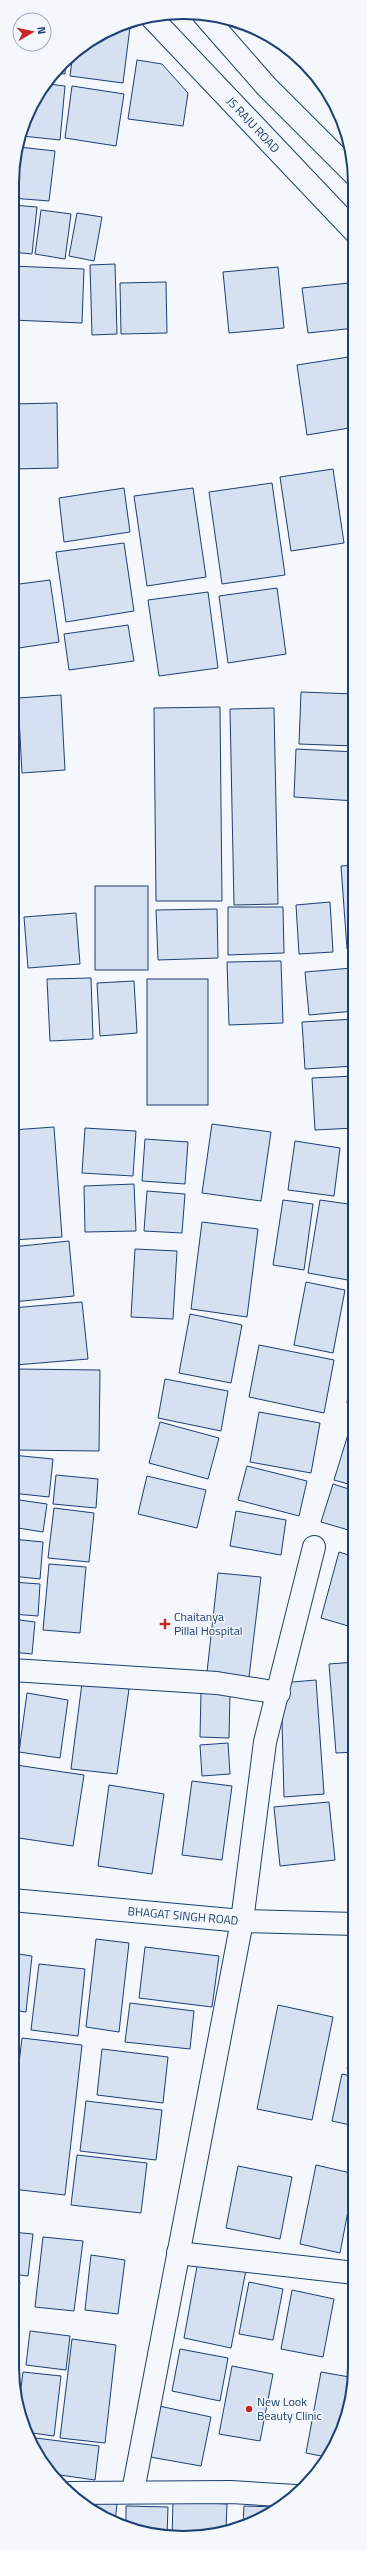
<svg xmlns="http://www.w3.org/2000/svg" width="367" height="2550" font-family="'Titillium Web',sans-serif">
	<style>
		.building { fill: #d5e0f0; stroke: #1d3f73 }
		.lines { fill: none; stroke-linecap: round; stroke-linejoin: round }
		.street-casing { stroke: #1d3f73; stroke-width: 24 }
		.secondary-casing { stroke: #1d3f73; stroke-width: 24 }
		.primary-casing { stroke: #1d3f73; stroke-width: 24 }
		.street { stroke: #f4f7fb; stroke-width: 22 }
		.secondary { stroke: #f4f7fb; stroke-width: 22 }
		.primary { stroke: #f4f7fb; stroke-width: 22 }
		.poi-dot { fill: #c62828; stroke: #f4f7fb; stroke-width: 1.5 }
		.labels { text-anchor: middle; stroke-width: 3; stroke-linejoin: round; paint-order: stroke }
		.street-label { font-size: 12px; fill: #1d3f73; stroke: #f4f7fb }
		.poi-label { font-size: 12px; fill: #1d3f73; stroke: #f4f7fb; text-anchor: start }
		.rim { fill: none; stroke: #1d3f73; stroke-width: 2 }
	</style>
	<rect width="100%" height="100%" fill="#f4f7fb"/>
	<g class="building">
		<polygon points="121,26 130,27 123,83 70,76 73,53"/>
		<polygon points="66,60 65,74 57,73"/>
		<polygon points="137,60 162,64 188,93 183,126 128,119"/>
		<polygon points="48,84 65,86 60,140 22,136 30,107"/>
		<polygon points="72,86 124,94 116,146 65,138"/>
		<polygon points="19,147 55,151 49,201 12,198 12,172"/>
		<polygon points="12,205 37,207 32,254 12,252"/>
		<polygon points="41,210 71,214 65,259 35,254"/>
		<polygon points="77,213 102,217 94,261 69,256"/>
		<polygon points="115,264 117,334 92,335 90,265"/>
		<polygon points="12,266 84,269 82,323 12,320"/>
		<polygon points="278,267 284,328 229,333 223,272"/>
		<polygon points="166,282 167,333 121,334 120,283"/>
		<polygon points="349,283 355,328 308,333 302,288"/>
		<polygon points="355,356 355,427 307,435 297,365"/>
		<polygon points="57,403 58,468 12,469 12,404"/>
		<polygon points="333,469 344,543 291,551 280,477"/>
		<polygon points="272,483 285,575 222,584 209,492"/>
		<polygon points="124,488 130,532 64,542 59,498"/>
		<polygon points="193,488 206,577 147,586 134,496"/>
		<polygon points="124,543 134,611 66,622 56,552"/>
		<polygon points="50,580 59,642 12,649 12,585"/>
		<polygon points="277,588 286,654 228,663 219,596"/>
		<polygon points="208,592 218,668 159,676 148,600"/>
		<polygon points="128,625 134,661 69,670 64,634"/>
		<polygon points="301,692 355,694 355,746 299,744"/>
		<polygon points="61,695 65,770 22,773 18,698"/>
		<polygon points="220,707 222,901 156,901 154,708"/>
		<polygon points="274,708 278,904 234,905 230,709"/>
		<polygon points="296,749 355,752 355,801 294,797"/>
		<polygon points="355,865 355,948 347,949 341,866"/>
		<rect x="95" y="886" width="53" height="84"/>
		<polygon points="330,902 333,952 299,954 296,905"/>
		<polygon points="228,907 283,907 284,953 228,955"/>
		<polygon points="217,909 218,958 158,960 156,910"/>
		<polygon points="76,913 80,964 28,968 24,917"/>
		<polygon points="281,961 283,1023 229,1025 227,962"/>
		<polygon points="352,968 355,1011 309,1015 305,972"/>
		<polygon points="91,978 93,1039 50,1041 47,979"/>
		<rect x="147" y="979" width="61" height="126"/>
		<polygon points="134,981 137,1033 100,1036 97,983"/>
		<polygon points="355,1019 355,1066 305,1069 302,1022"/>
		<polygon points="355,1076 355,1128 315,1130 312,1078"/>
		<polygon points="212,1124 271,1132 261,1201 202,1193"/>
		<polygon points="54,1127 62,1237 12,1240 12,1130"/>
		<polygon points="85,1128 136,1131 133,1176 82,1173"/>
		<polygon points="145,1139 188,1142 185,1184 142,1181"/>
		<polygon points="295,1141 340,1148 334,1196 288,1190"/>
		<polygon points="134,1184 136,1231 85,1232 84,1186"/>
		<polygon points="147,1191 185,1194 182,1233 144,1231"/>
		<polygon points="283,1200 313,1204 304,1270 273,1265"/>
		<polygon points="320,1200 355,1205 355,1241 348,1280 308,1273"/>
		<polygon points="202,1222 258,1229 247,1317 191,1309"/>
		<polygon points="69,1241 74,1296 12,1302 12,1247"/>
		<polygon points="135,1249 177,1251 173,1319 131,1317"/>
		<polygon points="306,1282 345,1290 333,1353 294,1345"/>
		<polygon points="82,1302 88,1359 15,1365 12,1308"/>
		<polygon points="190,1314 242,1325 231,1383 179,1373"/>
		<polygon points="259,1345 334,1360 324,1413 249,1397"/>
		<polygon points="15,1369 100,1370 99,1451 15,1450"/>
		<polygon points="351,1370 355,1371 355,1404 347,1403"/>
		<polygon points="165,1379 228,1391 221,1431 158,1418"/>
		<polygon points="259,1412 320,1423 311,1473 250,1462"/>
		<polygon points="160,1422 219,1438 208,1479 149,1463"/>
		<polygon points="349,1431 355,1432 355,1486 334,1480"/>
		<polygon points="12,1455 53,1459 49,1497 12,1493"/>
		<polygon points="247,1466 307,1481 299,1516 238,1500"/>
		<polygon points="56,1475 98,1479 96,1508 53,1504"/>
		<polygon points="147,1476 206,1490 197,1528 138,1514"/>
		<polygon points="333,1484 355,1491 355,1532 321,1522"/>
		<polygon points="12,1499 47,1504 43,1532 12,1527"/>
		<polygon points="54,1508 94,1513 89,1562 48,1558"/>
		<polygon points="236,1511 286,1520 281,1555 230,1546"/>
		<polygon points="12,1539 43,1542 40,1579 12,1576"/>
		<polygon points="339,1552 355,1557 355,1628 321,1618"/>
		<polygon points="49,1564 86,1567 80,1633 43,1630"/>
		<polygon points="218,1573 261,1577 249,1677 207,1672"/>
		<polygon points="12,1582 40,1584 38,1616 12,1614"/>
		<polygon points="12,1619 35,1622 32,1654 12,1652"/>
		<polygon points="355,1662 355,1752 336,1753 329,1664"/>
		<polygon points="316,1680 324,1794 284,1797 281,1683"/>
		<polygon points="82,1683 129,1689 117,1774 71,1769"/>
		<polygon points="201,1692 230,1693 229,1738 200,1737"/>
		<polygon points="27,1693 68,1700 60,1758 19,1752"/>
		<polygon points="228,1743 230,1774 202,1776 200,1745"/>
		<polygon points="16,1765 84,1775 73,1846 12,1837 12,1794"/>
		<polygon points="192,1781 232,1786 222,1860 182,1855"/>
		<polygon points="109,1785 164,1794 152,1874 98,1866"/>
		<polygon points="329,1802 335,1860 280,1866 274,1807"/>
		<polygon points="96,1939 129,1943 119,2032 86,2027"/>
		<polygon points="145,1947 219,1956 212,2007 139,1998"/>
		<polygon points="12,1953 32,1956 26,2012 12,2010"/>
		<polygon points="39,1964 85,1969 78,2036 31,2030"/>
		<polygon points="130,2003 194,2011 190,2049 125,2042"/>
		<polygon points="278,2005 333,2017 312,2120 257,2109"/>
		<polygon points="12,2019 16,2020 12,2056"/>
		<polygon points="355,2035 355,2071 347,2069"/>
		<polygon points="22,2038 82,2045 65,2195 12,2189 12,2122"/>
		<polygon points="102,2049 168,2057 163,2103 97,2095"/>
		<polygon points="342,2074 355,2077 355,2126 332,2121"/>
		<polygon points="86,2101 162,2110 156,2160 80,2151"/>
		<polygon points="77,2155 147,2163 141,2213 71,2205"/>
		<polygon points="316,2165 355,2174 340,2253 300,2244"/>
		<polygon points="238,2166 292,2177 280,2239 226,2228"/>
		<polygon points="12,2232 33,2234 28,2276 12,2274"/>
		<polygon points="43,2237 83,2241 74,2311 35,2307"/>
		<polygon points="91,2255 125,2260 118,2314 85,2310"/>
		<polygon points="198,2261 246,2270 231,2348 184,2338"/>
		<polygon points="12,2281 20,2282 13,2333 12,2333"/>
		<polygon points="249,2282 283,2289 273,2340 239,2334"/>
		<polygon points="292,2290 334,2299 323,2357 281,2349"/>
		<polygon points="30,2331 70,2336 66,2370 26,2365"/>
		<polygon points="72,2339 116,2345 105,2443 60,2438"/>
		<polygon points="180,2349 228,2358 220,2401 172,2391"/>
		<polygon points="232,2366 273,2374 260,2441 219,2434"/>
		<polygon points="13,2372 17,2372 16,2384"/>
		<polygon points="23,2372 61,2376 54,2436 25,2432 19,2403"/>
		<polygon points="321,2372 355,2378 337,2442 326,2457 306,2453"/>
		<polygon points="159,2406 211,2417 201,2466 150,2457"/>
		<polygon points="28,2437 99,2446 95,2480 53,2474"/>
		<polygon points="80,2500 117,2504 115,2522 108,2520"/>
		<polygon points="173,2501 227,2504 226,2530 172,2538"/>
		<polygon points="126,2506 168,2507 167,2536 126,2525"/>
		<polygon points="244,2506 276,2507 243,2526"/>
	</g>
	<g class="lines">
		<g class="street-casing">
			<g id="street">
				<polyline points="12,1670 217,1683 279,1693"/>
				<polyline points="178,2253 355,2273"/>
				<polyline points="133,2491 242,1921 265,1742 314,1547"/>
				<polyline points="70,2493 231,2492 296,2496"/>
			</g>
		</g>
		<g class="secondary-casing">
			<polyline id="secondary" points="12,1900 242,1921 355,1924"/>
		</g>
		<g class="primary-casing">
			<g id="primary">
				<polyline points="203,14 266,86 355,175"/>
				<polyline points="152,18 355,232"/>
			</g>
		</g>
		<use href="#street" class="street"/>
		<use href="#secondary" class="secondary"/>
		<use href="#primary" class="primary"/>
	</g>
	<g class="poi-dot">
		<path d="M163 1618h4v4h4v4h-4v4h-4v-4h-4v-4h4z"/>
		<circle cx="249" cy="2409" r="4"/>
	</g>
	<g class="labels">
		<g class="street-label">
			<text transform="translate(253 125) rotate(47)" y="4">JS RAJU ROAD</text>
			<text transform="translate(183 1916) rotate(5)" y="4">BHAGAT SINGH ROAD</text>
		</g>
		<g class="poi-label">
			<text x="174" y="1621">Chaitanya<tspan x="174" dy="14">Pillal Hospital</tspan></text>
			<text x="257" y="2406">New Look<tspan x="257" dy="14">Beauty Clinic</tspan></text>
		</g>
	</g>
	<path d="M0 0H367V2550H0ZM183 19H184A164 164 0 0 1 348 183V2367A164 164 0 0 1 184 2531H183A164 164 0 0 1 19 2367V183A164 164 0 0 1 183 19Z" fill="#f4f7fb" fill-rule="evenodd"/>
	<path class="rim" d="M183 19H184A164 164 0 0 1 348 183V2367A164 164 0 0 1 184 2531H183A164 164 0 0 1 19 2367V183A164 164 0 0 1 183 19Z"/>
	<g transform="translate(32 32) rotate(81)"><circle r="19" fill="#f4f7fb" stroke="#9eadc5"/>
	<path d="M0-3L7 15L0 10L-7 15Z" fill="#c62828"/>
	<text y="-6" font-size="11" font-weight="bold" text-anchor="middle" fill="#1d3f73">N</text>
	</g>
</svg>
